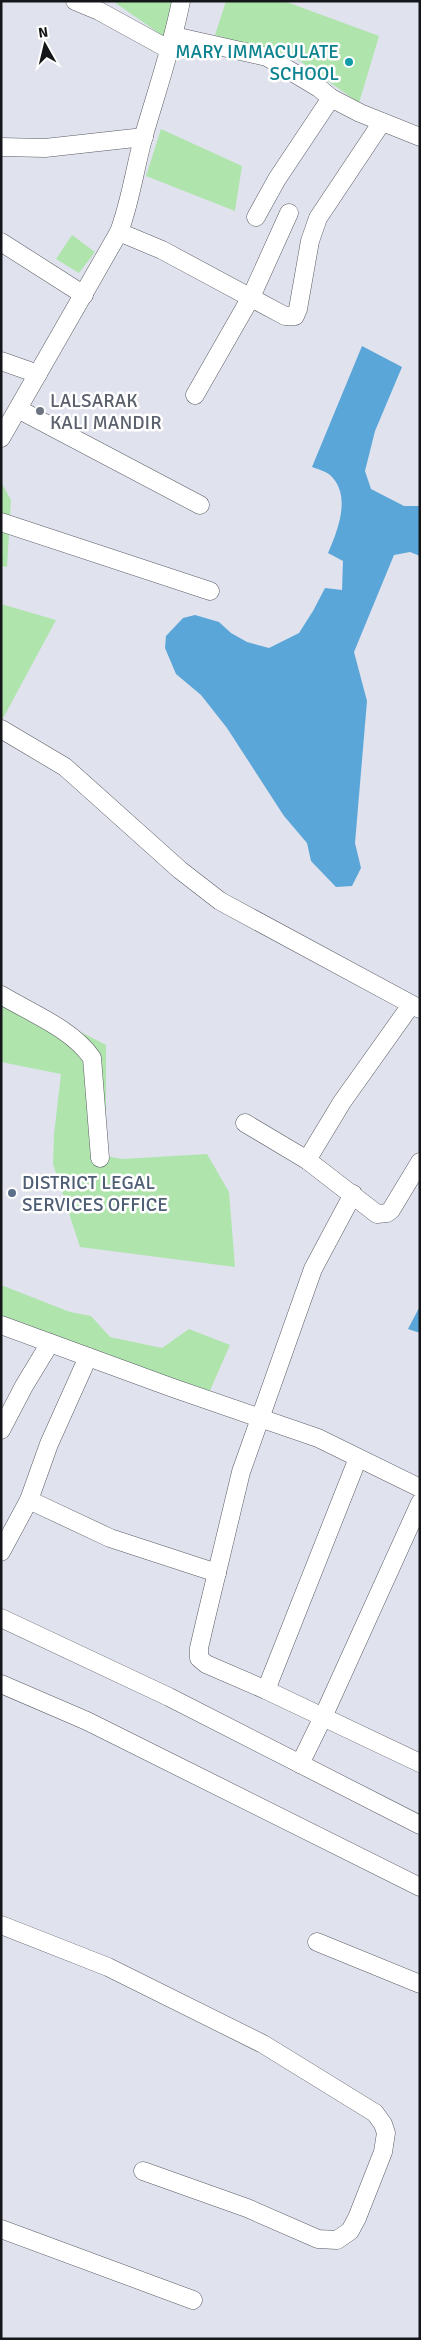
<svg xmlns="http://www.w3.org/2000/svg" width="421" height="2340" font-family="Signika,sans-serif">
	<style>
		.green { fill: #afe5ad }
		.water { fill: #5ba6d8 }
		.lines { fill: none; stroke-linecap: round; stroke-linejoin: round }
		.minor-casing { stroke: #5a5c65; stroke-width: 19 }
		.minor { stroke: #fff; stroke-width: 18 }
		.culture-dot { fill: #0f9aa8; stroke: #fff; stroke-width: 2 }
		.worship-dot { fill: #6b7280; stroke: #fff; stroke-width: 2 }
		.service-dot { fill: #5c6f8a; stroke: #fff; stroke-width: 2 }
		.labels { text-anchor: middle; stroke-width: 5; stroke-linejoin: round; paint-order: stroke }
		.culture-label { font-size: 19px; fill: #0d838f; stroke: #fff; text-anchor: end }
		.worship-label { font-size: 19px; fill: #5b616d; stroke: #fff; text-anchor: start }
		.service-label { font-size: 19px; fill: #4e5e75; stroke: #fff; text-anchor: start }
	</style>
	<rect width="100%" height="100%" fill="#e0e2ed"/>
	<g class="green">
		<polygon points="115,1 173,1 166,38 114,2"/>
		<polygon points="226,1 284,1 379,36 359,103 297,59 215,35"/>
		<polygon points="161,129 242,166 235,211 146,176"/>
		<polygon points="72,235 95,252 79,273 56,259"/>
		<polygon points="1,482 11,500 7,567 1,566"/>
		<polygon points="1,604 56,620 1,722"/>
		<polygon points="1,991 106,1045 106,1156 122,1159 207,1154 229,1192 235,1267 80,1247 53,1164 54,1134 61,1074 1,1062"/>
		<polygon points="1,1285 70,1312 91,1316 110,1337 162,1348 189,1329 230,1345 208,1395 1,1318"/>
	</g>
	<g class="water">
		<path d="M362,346l40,21 -27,64 -10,40 6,18 33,17h16v50l-10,-4 -16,3 -40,97 13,49 -12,142 6,25 -9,18 -16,1 -25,-26 -4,-18 -23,-27 -57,-88 -26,-33 -25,-21 -11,-26 1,-12 17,-18 12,-3 24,7 12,11 16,9 22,6 30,-15 14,-22 12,-23 17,2 1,-29 -15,-8c10,-23 24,-58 2,-78 -5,-4 -13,-6 -18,-8z"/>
		<polygon points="420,1306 420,1333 408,1329"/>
	</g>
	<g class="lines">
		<g class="minor-casing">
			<g id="minor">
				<polyline points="75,1 99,11 170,50"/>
				<polyline points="174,36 267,57 319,88 331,98 360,113 420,137"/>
				<polyline points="1,147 45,148 144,137"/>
				<polyline points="256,217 277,179 331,98"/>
				<polyline points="119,232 162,250 285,316 295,316 298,309 310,241 318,218 382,122"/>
				<polyline points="1,242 84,295"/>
				<polyline points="1,361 38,374"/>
				<polyline points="195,395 251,297 289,213"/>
				<polyline points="18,409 200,505"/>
				<path d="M1,438l118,-206c12,-32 16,-65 25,-97 13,-45 28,-88 37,-134"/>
				<polyline points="1,522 210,591"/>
				<polyline points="1,729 65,767 180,870 220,901 420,1009"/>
				<path d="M1,995c30,18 71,34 91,63l8,100"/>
				<polyline points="245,1123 307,1160 377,1214 387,1213 391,1210 420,1162"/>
				<polyline points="307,1160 342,1102 411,1005"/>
				<polyline points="353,1194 313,1269 241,1472 206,1618 199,1648 199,1658 206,1664 266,1690 420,1763"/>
				<polyline points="1,1325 173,1388 318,1438 420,1488"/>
				<polyline points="1,1430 24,1386 50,1343"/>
				<polyline points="29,1500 110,1538 217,1573"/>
				<polyline points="1,1552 29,1500 49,1444 88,1357"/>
				<polyline points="1,1618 169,1697 420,1825"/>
				<polyline points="1,1684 87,1721 420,1887"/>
				<polyline points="266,1690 358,1458"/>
				<polyline points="300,1764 323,1717 420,1503"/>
				<polyline points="1,1925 108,1967 263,2044 375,2113 383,2124 386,2133 383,2152 357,2218 350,2231 337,2240 318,2239 247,2208 143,2171"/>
				<polyline points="317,1942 420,1984"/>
				<polyline points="1,2229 193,2300"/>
			</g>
		</g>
		<use href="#minor" class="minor"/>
	</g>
	<circle class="culture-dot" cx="349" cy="62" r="5"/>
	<circle class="worship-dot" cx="40" cy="411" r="5"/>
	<circle class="service-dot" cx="12" cy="1193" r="5"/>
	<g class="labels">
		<g class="culture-label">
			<text x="339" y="58">MARY IMMACULATE<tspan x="339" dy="22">SCHOOL</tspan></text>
		</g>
		<g class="worship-label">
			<text x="50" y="407">LALSARAK<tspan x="50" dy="22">KALI MANDIR</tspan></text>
		</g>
		<g class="service-label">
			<text x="22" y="1189">DISTRICT LEGAL<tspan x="22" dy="22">SERVICES OFFICE</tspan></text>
		</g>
	</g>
	<rect width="421" height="2340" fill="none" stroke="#151619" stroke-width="5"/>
	<g transform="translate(45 45) rotate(352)" stroke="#ffffff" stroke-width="4" paint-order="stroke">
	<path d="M0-4L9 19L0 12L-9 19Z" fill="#151619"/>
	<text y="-8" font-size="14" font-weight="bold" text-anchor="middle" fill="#151619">N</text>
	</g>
</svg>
